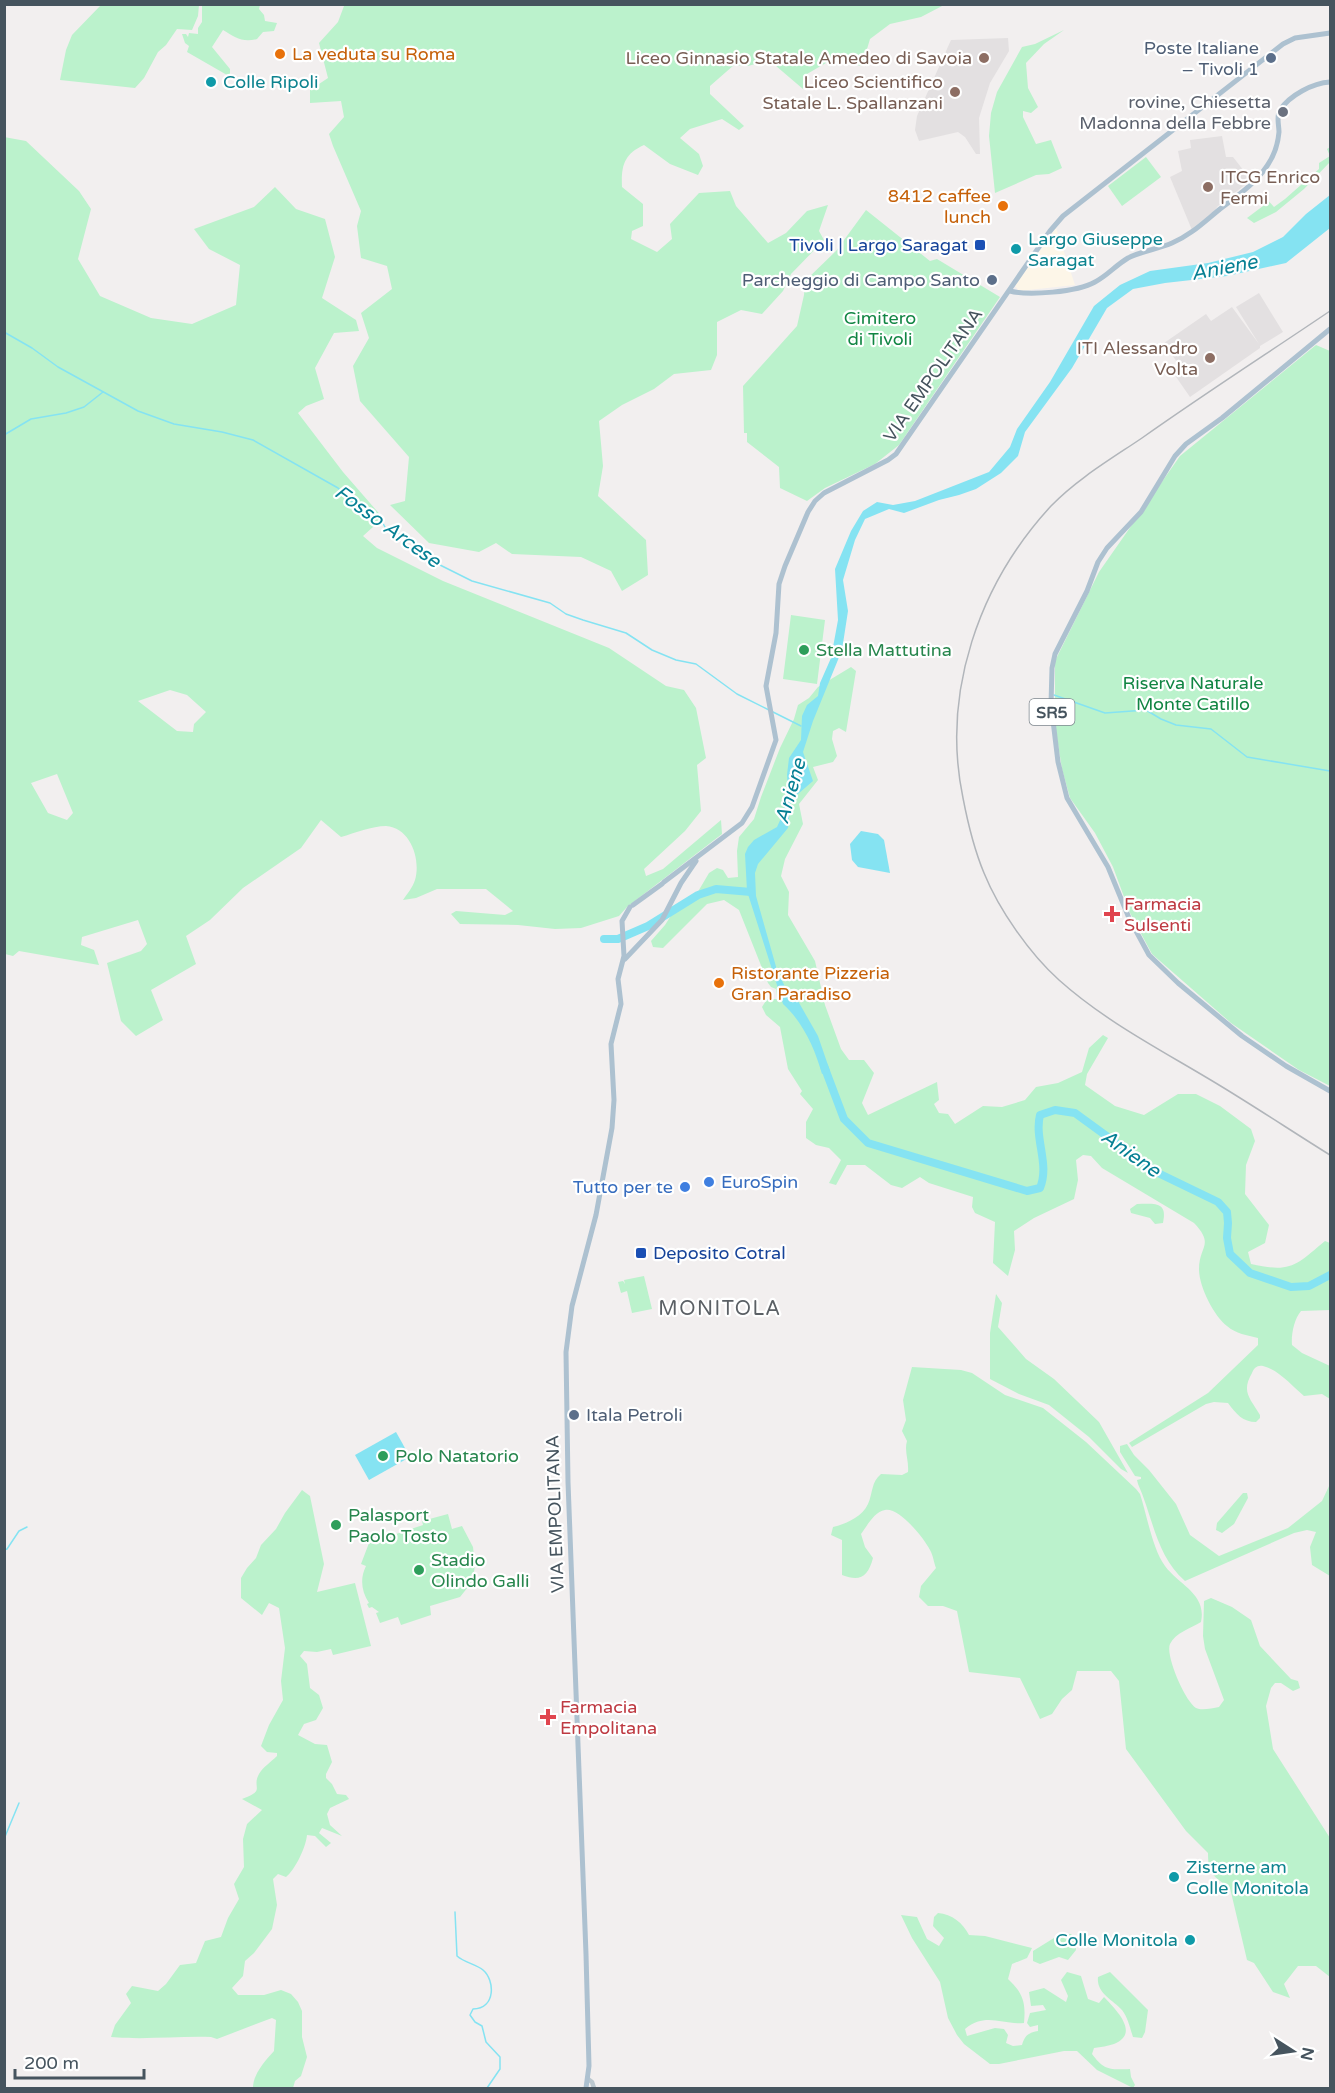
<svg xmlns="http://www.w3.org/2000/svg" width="1335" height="2093" font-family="'Varela Round',sans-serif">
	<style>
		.commercial { fill: #fdf6e8 }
		.education { fill: #e3e0e1 }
		.green { fill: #bbf2cc; fill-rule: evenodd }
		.water { fill: #85e3f2 }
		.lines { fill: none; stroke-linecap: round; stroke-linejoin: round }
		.stream { stroke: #85e3f2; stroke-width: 1.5 }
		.river { stroke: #85e3f2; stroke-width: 8 }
		.minor { stroke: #bcc8cf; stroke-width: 4.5 }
		.major { stroke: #adc1d0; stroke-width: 5 }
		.rail { stroke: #b1b5ba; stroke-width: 1.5 }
		.food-dot { fill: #e8710a; stroke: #fff; stroke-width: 2 }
		.education-dot { fill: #8d6e63; stroke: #fff; stroke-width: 2 }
		.service-dot { fill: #5c6f8a; stroke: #fff; stroke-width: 2 }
		.culture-dot { fill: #0f9aa8; stroke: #fff; stroke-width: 2 }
		.worship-dot { fill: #6b7280; stroke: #fff; stroke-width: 2 }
		.transit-dot { fill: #1a4fb4; stroke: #fff; stroke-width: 2 }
		.leisure-dot { fill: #2e9e5b; stroke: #fff; stroke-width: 2 }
		.health-dot { fill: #e0444e; stroke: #fff; stroke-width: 2 }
		.shop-dot { fill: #3f7fe0; stroke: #fff; stroke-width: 2 }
		.labels { text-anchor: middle; stroke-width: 4.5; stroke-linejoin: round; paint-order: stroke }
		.shield { fill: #fff; stroke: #7e878e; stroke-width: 1.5 }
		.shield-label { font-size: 16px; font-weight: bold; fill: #46545e }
		.service-label { font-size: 18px; fill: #4e5e75; stroke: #fff; text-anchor: end }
		.food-label { font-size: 18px; fill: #c56008; stroke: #fff; text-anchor: start }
		.education-label { font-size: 18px; fill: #785e54; stroke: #fff; text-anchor: end }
		.culture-label { font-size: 18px; fill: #0d838f; stroke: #fff; text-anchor: start }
		.worship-label { font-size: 18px; fill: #5b616d; stroke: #fff; text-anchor: end }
		.transit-label { font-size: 18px; fill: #164399; stroke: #fff; text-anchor: end }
		.park-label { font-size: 18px; fill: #118543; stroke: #fff }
		.street-label { font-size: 18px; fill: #46545e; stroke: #fff }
		.leisure-label { font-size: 18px; fill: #27864d; stroke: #fff; text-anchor: start }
		.health-label { font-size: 18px; fill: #be3a42; stroke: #fff; text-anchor: start }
		.shop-label { font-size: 18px; fill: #366cbe; stroke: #fff; text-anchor: start }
		.water-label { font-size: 20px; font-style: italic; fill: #068094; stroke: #fff }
		.neighbourhood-label { font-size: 20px; letter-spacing: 1.5px; fill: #5b6065; stroke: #fff }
	</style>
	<rect width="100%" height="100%" fill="#f2efef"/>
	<polygon class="commercial" points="1056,228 1075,285 1019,291 1015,286"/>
	<g class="education">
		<polygon points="1008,38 1009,51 990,83 979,118 980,154 976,154 965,137 958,132 919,141 915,130 917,116 951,40"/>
		<polygon points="1222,136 1226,157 1233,157 1251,180 1218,206 1209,217 1192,230 1170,177 1182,171 1178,151 1191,148 1190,140"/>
		<polygon points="1259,293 1283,332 1260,346 1260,348 1190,397 1174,374 1181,368 1164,343 1206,314 1211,321 1232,307 1259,344 1236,307"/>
	</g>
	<g class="green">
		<polygon points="101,5 101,4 199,5 198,16 192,30 177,29 166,45 158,52 144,78 135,88 60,80 66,50 72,35"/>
		<path d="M202,5h58l-1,4 5,6 1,6 12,2 -3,8 -11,1 -6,7c-15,4 -22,-2 -34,-9l-11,17 18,22v5l-3,1 -40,-23 2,-6 -4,-3 -3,-9h4l2,3 1,-4 9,1v-6l4,-6z"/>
		<path d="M346,5h598l-23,12 -31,7 -20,15 -8,27 -31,-6 -24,14 -4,15 -34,-29 -21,6 -14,-1 -24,21v8l34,32 -5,4 -17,-11 -32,10 -10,9 19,16 4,12 -5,9 -28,-11 -26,-19c-20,9 -23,21 -22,42l21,17v22l-11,5 -1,8 26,13 15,-13 -2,-15 29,-31 31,-2 6,15 32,37 18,-10 21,-22 21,-6 -9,26 5,9 -33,34 -8,17 -21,23 -21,-4 -24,12v33l-6,15 -37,4 -20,15 -32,16 -23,16 4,45 -5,30 48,44 2,35 -26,16 -11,-20 -30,-14 -69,-3 -16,-11 -17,9 -50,-9 -39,-38 15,-4 4,-44 -49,-56 -7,-35 16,-28 -8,-25 31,-24 -5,-23 -26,-8 -4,-32 4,-15 -28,-65 -4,-12 15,-17 -3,-16 -31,2v-13l18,-12 -9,-35 19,-21 6,-16z"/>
		<polygon points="1064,30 1044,44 1026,63 1028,88 1038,107 1031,113 1023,111 1023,117 1036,144 1051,140 1062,168 1049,174 1036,175 995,193 989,136 991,113 997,92 1022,47 1035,44"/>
		<path d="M4,137l22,4 53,50 12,18 -13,50 22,37 51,22 41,6 44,-19 4,-40 -31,-16 -15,-20 60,-22 21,-20 21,22 29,10 10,38 -13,41 34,22 3,11 -25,2 -19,35 9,31 -18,7 -8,7 45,59 40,46 -20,18 14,12 66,33 166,67 57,38 18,4 12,18 10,50 -9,7 4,46 -16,20 -41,38 2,7 17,-7 58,-49 1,14 -95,73 -8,9 -38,12 -26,1 -37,-4 -58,-1 -9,-10 5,-3 49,4 8,-4 -27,-22h-49l-21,9 -13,2c4,-6 10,-13 12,-20 6,-20 -4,-52 -29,-54 -14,0 -31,7 -45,11l-20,-17 -20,28 -58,40 -33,32 -24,16 10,28 -45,26 12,30 -27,16 -15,-15 -14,-58 34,-12 6,-7 -9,-24 -56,17 -1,8 13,5 5,15 -80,-14 -6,5 -8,-2zM170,690l17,5 19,17 -12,12 -1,8 -16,-1 -39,-30zM57,774l16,39 -6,7 -19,-7 -17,-30z"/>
		<polygon points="1330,147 1330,162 1304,189 1276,212 1254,223 1247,218 1263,206 1259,201 1264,196 1274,207 1285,199 1319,169 1319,163 1330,156 1327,149"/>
		<polygon points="1146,157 1161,177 1122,206 1108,186"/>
		<polygon points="866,210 930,261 937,259 1000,297 899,445 875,464 825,488 807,501 780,488 779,467 747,442 747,433 744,433 743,386 797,326 804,295 805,281 836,251"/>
		<polygon points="1316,345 1330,351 1330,1086 1299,1070 1231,1023 1152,954 1130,913 1113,867 1095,833 1070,798 1062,769 1055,725 1055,661 1099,572 1180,456"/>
		<polygon points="791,615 825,620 817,684 783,679"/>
		<path d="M851,667l5,4 -10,61 -7,-4 -6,3 -1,8 5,17 -4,6 -20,5 5,13 -19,24 4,20 -18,35 -4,17 8,16 -1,23 27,46 10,44 16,44 8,11h15l10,13 -12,30 6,12 69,-33 2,18 -5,4 5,9 9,1 7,10 28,-18 19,1 23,-7 11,-13 22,-4 24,-11 7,-24 14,-13 5,3 -21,36 -2,11 30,21 29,9 34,-21h18l24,12 31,23 4,12 -9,24 -1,29 24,31 -4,18 -17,9 3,12c40,9 44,2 74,-23l5,2v67l-29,1c-7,8 -10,24 -9,34l10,8 28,13v33l-8,-5 -18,2c-12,-10 -25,-26 -41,-30 -6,-1 -9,2 -11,7 -11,19 -2,25 8,42v3l-4,4c-13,0 -20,-8 -28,-19l-14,-1 -8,2 -74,43 -3,-4 79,-50 50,-48v-7c-11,-3 -22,-4 -31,-12 -13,-10 -28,-39 -28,-57 0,-23 16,-24 -5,-46l-92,-55 -11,-12 -8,-1 -7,5 2,20 -4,19 -40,19 -20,13 1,19 -7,26 -15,-13 2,-41 -20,-9 -3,-6 1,-10 -44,-14 -9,-6 -18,11 -11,-3 -26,-20h-18l-11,20 -7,-2 12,-23 -12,-12 -13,-3 -10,-7v-16l7,-13 -13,-15 2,-3 -14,-22 -8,-42 -14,-12 -4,-8 5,-8h10l-1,-10 -5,-2 -3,-4 -29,-73 -15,-10 -17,4 -44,44 -10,-1 -2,-6 14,-16 9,-14 22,-16 13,-22 8,-5 6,2 5,8 10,-1 -1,-26 2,-14 15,-18 7,-22 19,-49 14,-29 4,-14 11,-7 9,-11z"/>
		<path d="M1137,1204c17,0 31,-3 26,19l-8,1 -5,-6 -19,-5 -1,-4z"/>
		<polygon points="644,1276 652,1309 632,1313 627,1291 621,1293 618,1282 623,1281 625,1284 624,1280"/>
		<polygon points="996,1294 1002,1303 998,1327 1026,1359 1054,1379 1099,1422 1128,1473 1121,1469 1089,1437 1049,1405 1019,1394 990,1379 990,1333"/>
		<path d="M912,1367l49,3 11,3 33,22 38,13 43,34 50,47 4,5c7,21 12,54 25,72 14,19 42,28 36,56 -10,6 -26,11 -31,22 -5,11 15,57 26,64 6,3 16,0 23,-1l5,-7 -19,-51 -2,-13 1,-35 7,-3 21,9 19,13 9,26 31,33 7,2 2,7 -7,3 -12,-8h-6l-4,5 -5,18 7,43 57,89v139l-14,-11h-18l-14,18 6,14 -17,-6 -19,-29 -7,-3 -17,-72c-17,-12 -22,-14 -22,-35l-22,-22 -60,-82 -7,-68 -8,-10h-34l-5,19 -10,9 -10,15 -12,5 -20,-41 -51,-6 -12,-61 -14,-5h-15l-9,-9 2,-11 15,-18c-2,-5 -3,-13 -6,-18 -6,-12 -31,-43 -45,-40 -11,2 -18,16 -24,24l4,13 8,11c-5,19 -13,24 -31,17v-35l-11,-5 2,-8c13,-3 29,-10 35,-23 5,-11 3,-22 13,-30l21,1 6,-3c1,-12 -4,-21 -1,-31l-5,-10 4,-11 -3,-20z"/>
		<path d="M1127,1444l7,11 15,15 27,34 14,31 29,21 69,-28 34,-27 8,-17v92l-18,-11 -2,-18 6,-15 -9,-2 -13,3 -109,48c-29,-25 -32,-64 -47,-97l-1,-4 4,-1v-2l-6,-1 -15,-24v-6z"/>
		<path d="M302,1490l8,6 14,68 -7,28 38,-9 16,63 -38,9 -2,-6 -14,3 -13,-1 -4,5 7,8 3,24 9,7 4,13 -7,12 -12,4 -6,11 17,9 12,1 5,17 -6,12v4l6,6 5,10 9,1 3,4 -19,9 -3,6 3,11 12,11 -20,-8 -3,5 12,10 -5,4 -11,-11 -8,-1c-1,12 -12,35 -21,42l-8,-3 -5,5 4,26 -5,24 -18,24 -9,8 -2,15 -11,12 6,7h26l17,-5 10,4 7,8 4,9v26l5,20 -6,19 -6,5 -2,7h-40c0,-14 12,-27 21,-37l2,-31 -4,-2 -55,21 -6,-2c-34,-1 -66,3 -100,0l4,-12 16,-22 -5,-9 6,-8 26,5 8,-7 14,-19 16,-2 9,-22 16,-4 7,-19 11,-19 -5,-15 10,-17 -1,-28 4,-15 15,-14 -20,-11c25,-9 9,-11 17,-25 4,-7 12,-12 18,-18v-3l-10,-1 -6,-6 8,-21 14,-25 -2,-19 4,-33 -6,-40 -10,-5 -7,12 -21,-17v-20l6,-10 9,-10 5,-13 15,-16 9,-16z"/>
		<polygon points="1243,1493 1247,1493 1248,1498 1234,1524 1222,1533 1216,1530 1217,1523"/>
		<path d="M448,1514l4,15 10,-3 11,21 2,19 -3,16 -12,15 -30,9 1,9 -30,10 -3,-8 -18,6 -4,-10 3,-1 -7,-5 -3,1 -2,-4 2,-1c-8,-12 -9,-25 -3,-37l-5,-2 8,-21 54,-18 -1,-4z"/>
		<path d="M938,1913c14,1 25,10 31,22l16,1 47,12 -5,10 -15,6 -4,15c15,14 18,23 16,44 -23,2 -38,-11 -59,6l2,7 28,-8 9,1 4,6 -2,8 7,3 9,-1c3,-10 6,-12 16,-14v-6l-8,2 -3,-4 3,-10 16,-3 -3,-5 -12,1 -2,-14 15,-4 22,14 2,-6 -7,-16 6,-8 14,4 7,23 11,4 5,-6c11,12 37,36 10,47 -6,2 -13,3 -20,4l-2,6c12,16 17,16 38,15l1,8 4,8 -2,3 -36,-18 -20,-19h-13l-65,13h-9l-26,-20 -7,-9 -9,-17 -8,-36 -28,-44 -11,-23 16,2 10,22 12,7 5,-8 -11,-12 1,-9z"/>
		<polygon points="1066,1934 1071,1934 1075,1939 1076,1950 1068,1960 1059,1957 1040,1964 1033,1961 1033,1951 1054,1938"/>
		<path d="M1110,1972l38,38 -3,22 -3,6 -9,-1c-3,-9 -5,-19 -11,-27 -9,-10 -26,-17 -24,-33z"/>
	</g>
	<g class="water">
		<path d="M1330,195v33l-44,35 -59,13 -62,7 -32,6 -26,19 -35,60 -47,64 -7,24 -17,17 -25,16 -17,6 -20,5 -35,13 -15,-4 -24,10 -10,21 -12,40 5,31 -6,39 -29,71 -10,31 10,29 -22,19 -3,28 -30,36 -3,9 1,23 21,74 10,21 11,10 20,35 12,35 -8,3c-7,-25 -19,-52 -39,-70l-36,-113 -2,-37 3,-7 6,-7 23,-13 5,-11 6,-24 -1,-17 2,-17 12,-18 1,-24 5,-11 11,-9 2,-13 11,-25 7,-38 -3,-51 16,-38 12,-20 14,-9 16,3 22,-4 74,-29 21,-25 7,-18 33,-47 44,-76 26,-21 30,-14 58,-8 45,-11 30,-15 23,-23z"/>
		<polygon points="861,831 878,834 884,840 890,873 858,867 852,860 850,844"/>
		<polygon points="396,1432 410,1457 369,1480 355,1455"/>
	</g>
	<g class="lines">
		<g class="stream">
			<polyline points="4,332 32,348 58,367 138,411 174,424 222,432 253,440 338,488 352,502 379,516 386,529 404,536 438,564 472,581 550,603 566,614 583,620 626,633 652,650 676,660 696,664 737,694 769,710"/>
			<polyline points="4,435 31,419 66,413 84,407 103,392"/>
			<polyline points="1054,695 1105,713 1146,710 1161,719 1176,725 1211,729 1247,757 1330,771"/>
			<polyline points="773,712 801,726"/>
			<polyline points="4,1550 7,1549 19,1531 27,1527"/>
			<polyline points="4,1839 19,1803"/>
			<path d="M455,1912l2,44c8,7 19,8 26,14 12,10 13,39 -10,39l-3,6 5,7 7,4 4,16 14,15v12l-13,19"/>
		</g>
		<g class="river">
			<polyline points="604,939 618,939 648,926 698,895 716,889 751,892"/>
			<path d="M824,1066l20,53 24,24 159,48 13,-3c10,-24 -6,-49 0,-73l15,-5 20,3 81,59 62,30 9,10 1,11 -1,15 3,16 20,19 41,14 18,-1 21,-11"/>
		</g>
		<polyline class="minor" points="588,2079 592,2082 594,2088"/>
		<g class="major">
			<path d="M1010,291c19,5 67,1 85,-9 12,-6 21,-17 33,-24 14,-7 30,-9 44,-15 19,-8 32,-21 48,-34 17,-13 35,-25 47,-43 7,-10 11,-22 12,-34 0,-7 -3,-16 1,-22 10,-15 33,-27 50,-28"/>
			<polyline points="1330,329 1222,418 1186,444 1175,456 1141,512 1107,548 1098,562 1087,591 1055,654 1052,668 1051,704 1058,762 1067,798 1108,867 1129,918 1149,955 1178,983 1242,1036 1286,1066 1330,1091"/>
			<polyline points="664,882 742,823 752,807 776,740 766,686 776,633 779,584 785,566 808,512 815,501 824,493 888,460 896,454 1050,231 1063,216 1283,44 1295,38 1330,33"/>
			<polyline points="633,905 662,884"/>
			<polyline points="625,959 662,920 681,883 696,861"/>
			<polyline points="586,2088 589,2066 586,1954 568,1482 566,1352 572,1306 596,1215 612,1128 614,1100 611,1044 621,1004 618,979 624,956 622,921 630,907"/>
		</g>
		<path class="rail" d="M1330,311c-62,42 -126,83 -188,127 -31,21 -65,41 -91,68 -72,78 -110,187 -88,292 5,26 11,51 21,75 15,37 46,81 75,107 48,43 106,72 160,105 38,23 74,47 111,70"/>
	</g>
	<g class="food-dot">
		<circle cx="280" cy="54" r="6"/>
		<circle cx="1003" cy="206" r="6"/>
		<circle cx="719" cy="983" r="6"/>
	</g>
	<g class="education-dot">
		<circle cx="984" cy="58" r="6"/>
		<circle cx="955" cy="92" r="6"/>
		<circle cx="1208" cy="187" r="6"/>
		<circle cx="1210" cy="358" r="6"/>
	</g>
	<g class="service-dot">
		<circle cx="1271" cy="58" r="6"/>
		<circle cx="992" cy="280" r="6"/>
		<circle cx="574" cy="1415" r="6"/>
	</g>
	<g class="culture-dot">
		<circle cx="211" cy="82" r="6"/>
		<circle cx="1016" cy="249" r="6"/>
		<circle cx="1174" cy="1877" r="6"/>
		<circle cx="1190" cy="1940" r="6"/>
	</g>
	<circle class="worship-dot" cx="1283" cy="112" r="6"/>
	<g class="transit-dot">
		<rect x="974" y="239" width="12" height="12" rx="3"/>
		<rect x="635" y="1247" width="12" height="12" rx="3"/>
	</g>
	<g class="leisure-dot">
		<circle cx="804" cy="650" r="6"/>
		<circle cx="383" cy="1456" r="6"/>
		<circle cx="336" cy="1525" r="6"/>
		<circle cx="419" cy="1570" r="6"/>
	</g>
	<g class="health-dot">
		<path d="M1109 905h6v6h6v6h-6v6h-6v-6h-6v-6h6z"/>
		<path d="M545 1708h6v6h6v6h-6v6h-6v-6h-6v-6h6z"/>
	</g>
	<g class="shop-dot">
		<circle cx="709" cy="1182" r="6"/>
		<circle cx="685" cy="1187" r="6"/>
	</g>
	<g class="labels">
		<rect class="shield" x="1029.5" y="699" width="45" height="26" rx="4.5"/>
		<g class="shield-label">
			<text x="1052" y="718">SR5</text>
		</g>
		<g class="service-label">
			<text x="1259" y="54">Poste Italiane<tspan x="1259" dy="21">– Tivoli 1</tspan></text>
			<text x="980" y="286">Parcheggio di Campo Santo</text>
			<text x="586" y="1421" text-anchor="start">Itala Petroli</text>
		</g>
		<g class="food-label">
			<text x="292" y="60">La veduta su Roma</text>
			<text x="991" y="202" text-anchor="end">8412 caffee<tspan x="991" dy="21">lunch</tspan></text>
			<text x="731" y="979">Ristorante Pizzeria<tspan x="731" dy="21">Gran Paradiso</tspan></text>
		</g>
		<g class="education-label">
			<text x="972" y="64">Liceo Ginnasio Statale Amedeo di Savoia</text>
			<text x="943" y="88">Liceo Scientifico<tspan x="943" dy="21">Statale L. Spallanzani</tspan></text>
			<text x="1220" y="183" text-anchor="start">ITCG Enrico<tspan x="1220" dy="21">Fermi</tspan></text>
			<text x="1198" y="354">ITI Alessandro<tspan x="1198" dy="21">Volta</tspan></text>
		</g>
		<g class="culture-label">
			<text x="223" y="88">Colle Ripoli</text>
			<text x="1028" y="245">Largo Giuseppe<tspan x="1028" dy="21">Saragat</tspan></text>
			<text x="1186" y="1873">Zisterne am<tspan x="1186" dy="21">Colle Monitola</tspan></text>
			<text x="1178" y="1946" text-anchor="end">Colle Monitola</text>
		</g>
		<g class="worship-label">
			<text x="1271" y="108">rovine, Chiesetta<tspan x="1271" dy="21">Madonna della Febbre</tspan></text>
		</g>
		<g class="transit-label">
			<text x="968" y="251">Tivoli | Largo Saragat</text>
			<text x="653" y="1259" text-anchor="start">Deposito Cotral</text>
		</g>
		<g class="park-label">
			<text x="880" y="324">Cimitero<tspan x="880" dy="21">di Tivoli</tspan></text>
			<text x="1193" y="689">Riserva Naturale<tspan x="1193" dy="21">Monte Catillo</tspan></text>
		</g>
		<g class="street-label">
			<text transform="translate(933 375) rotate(-55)" y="6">VIA EMPOLITANA</text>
			<text transform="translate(555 1514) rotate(-92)" y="6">VIA EMPOLITANA</text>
		</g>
		<g class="leisure-label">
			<text x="816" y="656">Stella Mattutina</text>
			<text x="395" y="1462">Polo Natatorio</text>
			<text x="348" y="1521">Palasport<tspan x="348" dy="21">Paolo Tosto</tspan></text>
			<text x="431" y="1566">Stadio<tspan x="431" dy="21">Olindo Galli</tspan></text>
		</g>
		<g class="health-label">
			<text x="1124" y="910">Farmacia<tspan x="1124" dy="21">Sulsenti</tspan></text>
			<text x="560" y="1713">Farmacia<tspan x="560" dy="21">Empolitana</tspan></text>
		</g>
		<g class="shop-label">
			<text x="721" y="1188">EuroSpin</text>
			<text x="673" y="1193" text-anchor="end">Tutto per te</text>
		</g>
		<g class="water-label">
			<text transform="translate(1224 267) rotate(-11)" y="7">Aniene</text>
			<text transform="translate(388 526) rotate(36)" y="7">Fosso Arcese</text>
			<text transform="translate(790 791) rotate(-74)" y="7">Aniene</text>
			<text transform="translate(1131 1153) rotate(35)" y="7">Aniene</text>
		</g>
		<g class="neighbourhood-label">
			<text x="720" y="1315">MONITOLA</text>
		</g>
	</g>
	<rect width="1335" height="2093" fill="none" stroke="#46545e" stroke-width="12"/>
	<g transform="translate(1293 2051) rotate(102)" stroke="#ffffff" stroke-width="4.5" paint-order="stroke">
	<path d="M0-4.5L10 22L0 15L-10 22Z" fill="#46545e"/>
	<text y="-9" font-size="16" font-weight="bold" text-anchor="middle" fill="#46545e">N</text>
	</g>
	<path d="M15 2069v9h129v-9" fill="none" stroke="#46545e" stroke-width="3"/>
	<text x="24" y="2069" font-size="18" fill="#46545e" stroke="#ffffff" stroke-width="4.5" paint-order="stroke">200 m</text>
</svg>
